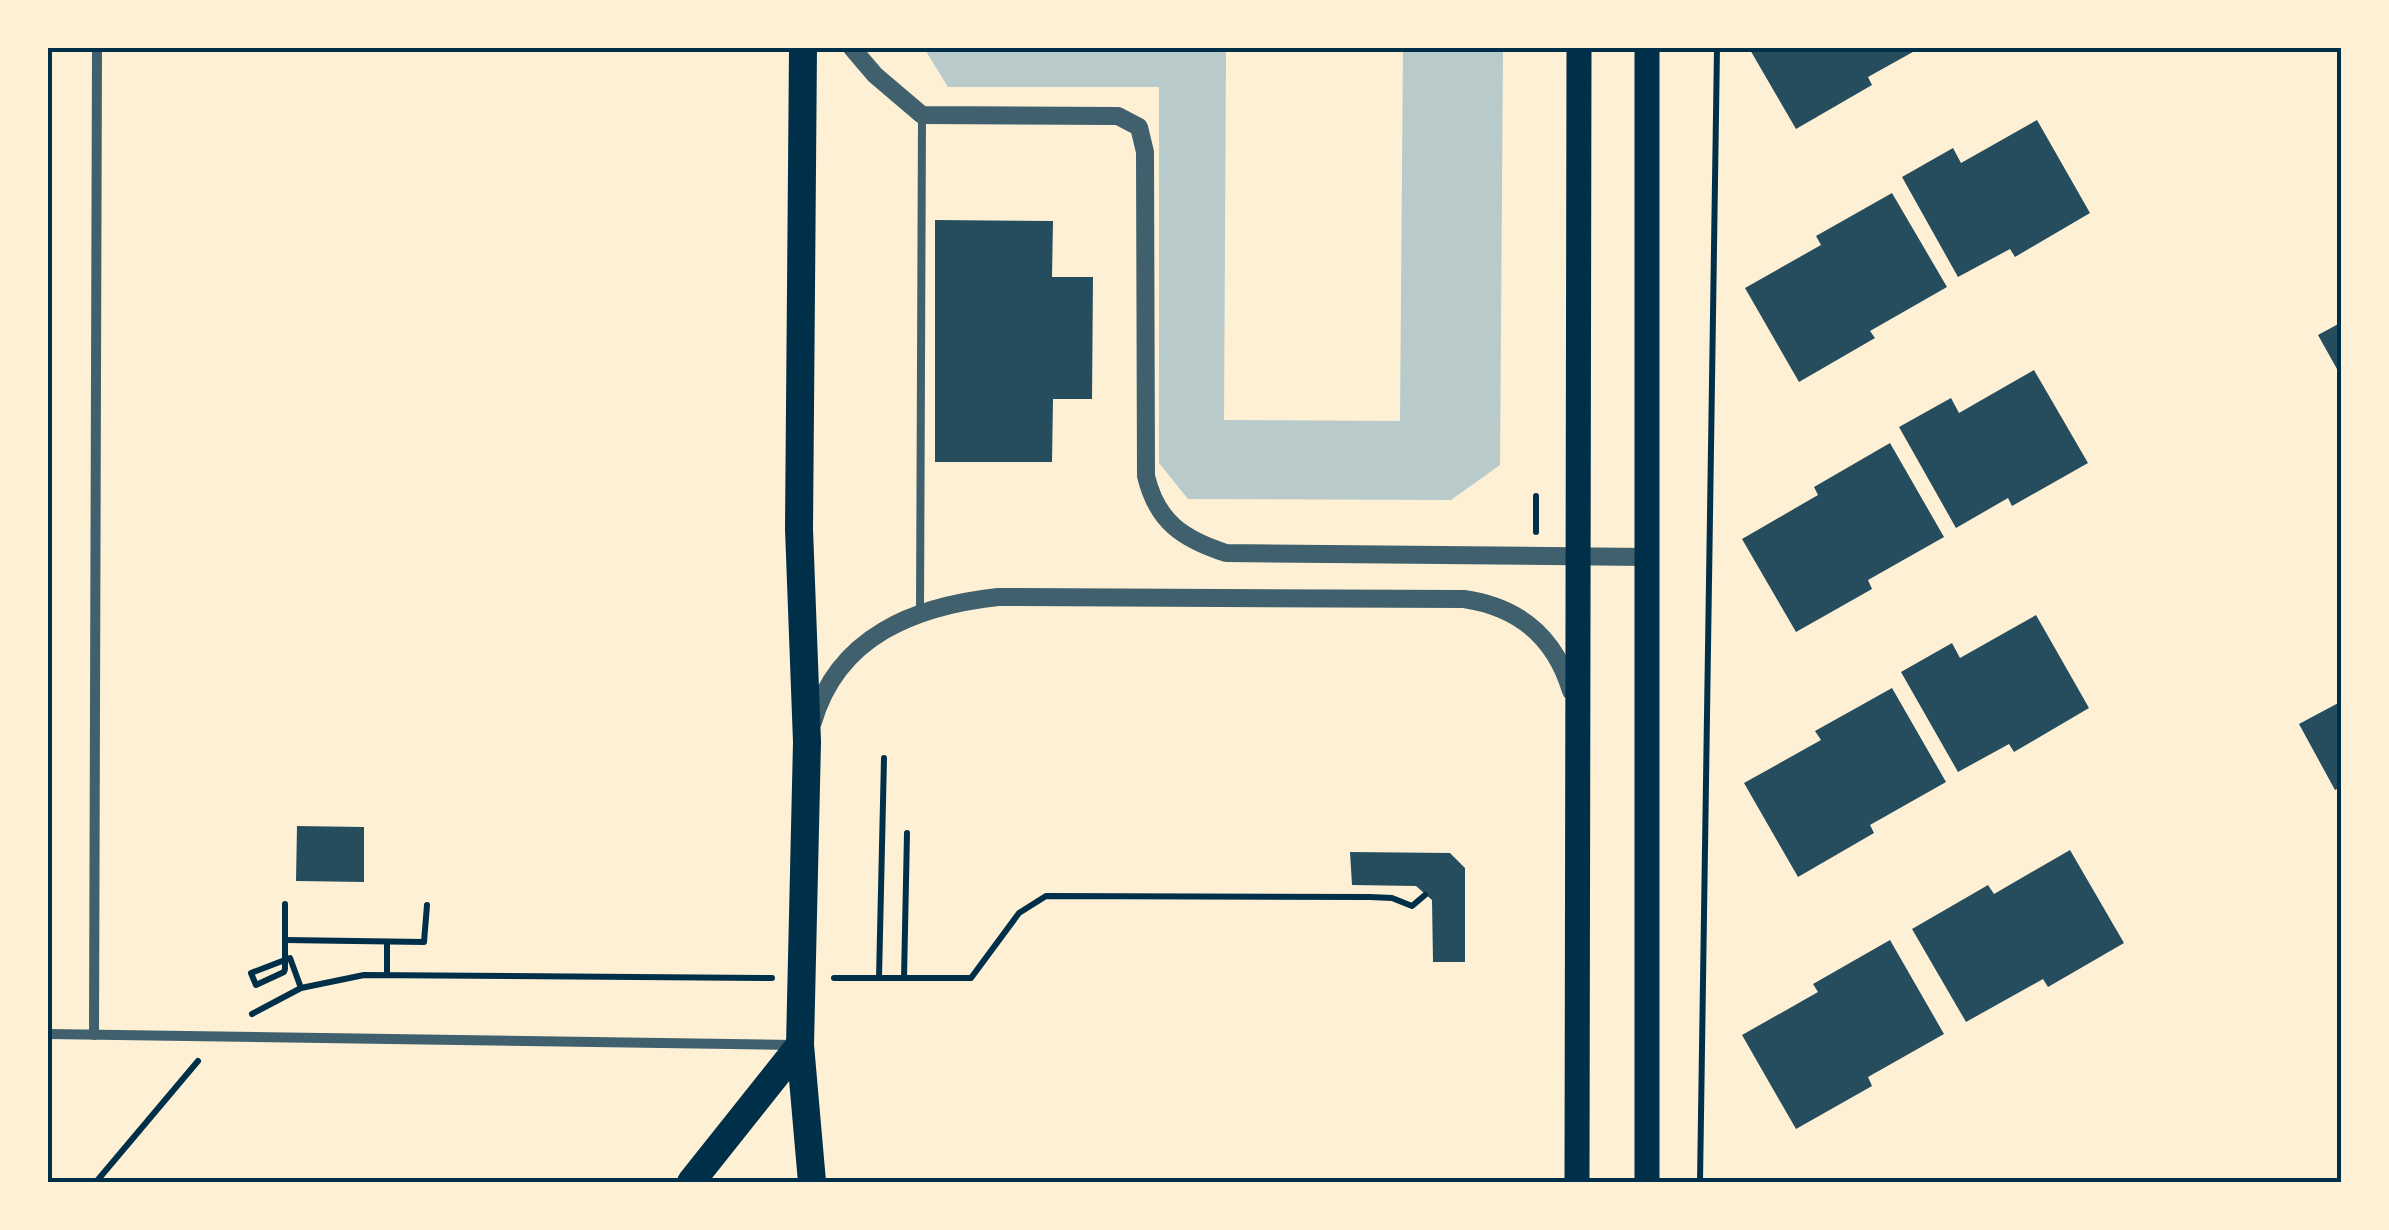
<svg xmlns="http://www.w3.org/2000/svg" width="2389" height="1230" font-family="Roboto,sans-serif">
	<style>
		.green { fill: #b9caca }
		.building { fill: #264d5e }
		.lines { fill: none; stroke-linecap: round; stroke-linejoin: round }
		.path { stroke: #003049; stroke-width: 6 }
		.service { stroke: #3f606c; stroke-width: 8 }
		.minor { stroke: #3f606c; stroke-width: 10 }
		.tertiary { stroke: #3f606c; stroke-width: 18 }
		.primary { stroke: #003049; stroke-width: 25 }
		.trunk { stroke: #003049; stroke-width: 28 }
		.neatline { fill: none; stroke: #003049; stroke-width: 4 }
	</style>
	<rect width="100%" height="100%" fill="#fdf0d5"/>
	<polygon class="green" points="924,48 1226,48 1224,420 1400,421 1403,48 1503,48 1500,465 1451,500 1188,499 1159,463 1159,87 948,87"/>
	<g class="building">
		<polygon points="1749,48 1920,48 1868,77 1872,85 1796,129"/>
		<polygon points="2037,120 2090,213 2015,257 2010,249 1958,277 1902,177 1953,148 1961,163"/>
		<polygon points="1892,193 1947,287 1870,331 1875,338 1799,382 1745,288 1821,245 1816,236"/>
		<polygon points="935,220 1053,221 1052,277 1093,277 1092,399 1053,399 1052,462 935,462"/>
		<polygon points="2342,322 2342,378 2318,335"/>
		<polygon points="2034,370 2088,463 2012,506 2008,498 1956,528 1899,427 1951,398 1959,413"/>
		<polygon points="1890,443 1944,537 1868,580 1872,589 1796,632 1742,539 1818,495 1814,487"/>
		<polygon points="2036,615 2089,708 2014,752 2009,744 1958,772 1901,672 1952,643 1960,658"/>
		<polygon points="1892,688 1946,782 1870,825 1874,833 1798,877 1744,783 1821,740 1815,731"/>
		<polygon points="2342,701 2342,786 2335,790 2299,724"/>
		<polygon points="297,826 364,827 364,882 296,881"/>
		<polygon points="2070,850 2124,943 2048,987 2043,979 1966,1022 1912,929 1988,885 1994,894"/>
		<polygon points="1350,852 1450,853 1465,868 1465,962 1433,962 1432,900 1416,886 1352,885"/>
		<polygon points="1890,940 1944,1034 1868,1077 1872,1086 1796,1129 1742,1035 1818,992 1813,984"/>
	</g>
	<g class="lines">
		<g class="path">
			<polyline points="1536,532 1536,496"/>
			<polyline points="285,904 285,969 284,972 256,985 251,973 290,958 301,988"/>
			<polyline points="285,940 424,942 427,905"/>
			<polyline points="387,942 387,975"/>
			<polyline points="834,978 971,978 1019,913 1046,896 1370,897 1392,898 1412,906 1425,895"/>
			<polyline points="879,978 884,758"/>
			<polyline points="904,978 907,833"/>
			<polyline points="252,1014 301,988 364,975 772,978"/>
			<polyline points="96,1182 198,1061"/>
			<polyline points="1700,1182 1717,48"/>
		</g>
		<polyline class="service" points="920,612 922,116"/>
		<g class="minor">
			<polyline points="48,1034 794,1045"/>
			<polyline points="94,1035 97,48"/>
		</g>
		<g class="tertiary">
			<path d="M852,48l23,27 47,40 196,1 21,11 6,25 1,324c11,46 37,63 80,77l421,4"/>
			<path d="M813,722c25,-86 102,-116 185,-125l466,2c55,8 91,38 107,92"/>
		</g>
		<g class="primary">
			<polyline points="1647,48 1647,1182"/>
			<polyline points="1577,1182 1579,48"/>
		</g>
		<g class="trunk">
			<polyline points="803,48 799,529 807,742 800,1045 812,1182"/>
			<polyline points="691,1182 800,1045"/>
		</g>
	</g>
	<rect width="2389" height="1230" fill="none" stroke="#fdf0d5" stroke-width="100"/>
	<rect x="50" y="50" width="2289" height="1130" class="neatline"/>
</svg>
